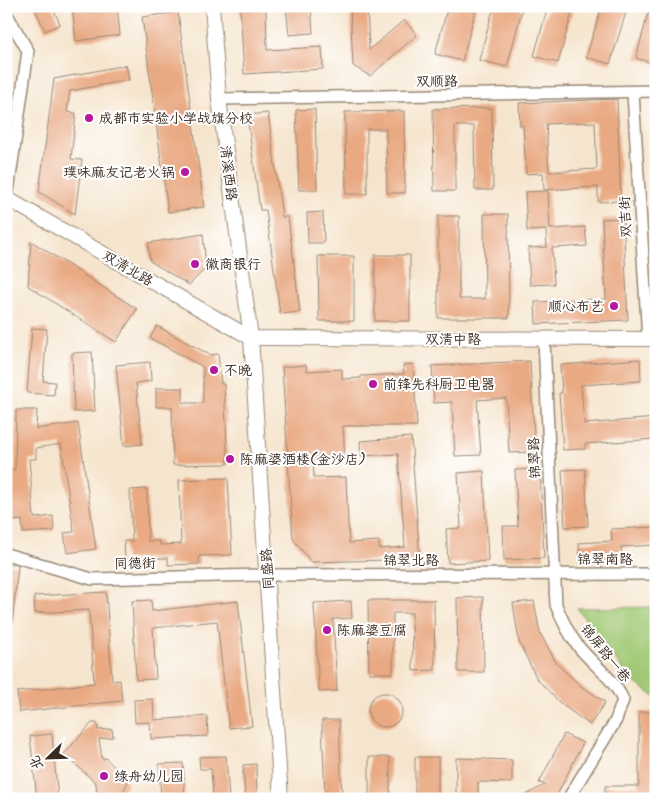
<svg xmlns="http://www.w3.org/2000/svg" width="662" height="805" font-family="Kalam,'LXGW WenKai TC',sans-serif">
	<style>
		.green { fill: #a1c974; stroke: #6e7a49 }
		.building { fill: #e9a982; fill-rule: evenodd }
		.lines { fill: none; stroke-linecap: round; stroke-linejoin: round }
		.minor-casing { stroke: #988876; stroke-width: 14 }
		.tertiary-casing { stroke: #988876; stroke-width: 16 }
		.minor { stroke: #fff; stroke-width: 11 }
		.tertiary { stroke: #fff; stroke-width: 14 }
		.poi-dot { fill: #b5179e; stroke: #fff; stroke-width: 2 }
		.labels { text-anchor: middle; stroke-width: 4; stroke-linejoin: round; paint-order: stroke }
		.street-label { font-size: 14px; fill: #3b2a1e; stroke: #fff }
		.poi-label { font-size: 14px; fill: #3b2a1e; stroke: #fff; text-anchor: start }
	</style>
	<rect width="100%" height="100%" fill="#fff"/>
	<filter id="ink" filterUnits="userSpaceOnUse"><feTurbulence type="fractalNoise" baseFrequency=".02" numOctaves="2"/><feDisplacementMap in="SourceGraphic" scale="10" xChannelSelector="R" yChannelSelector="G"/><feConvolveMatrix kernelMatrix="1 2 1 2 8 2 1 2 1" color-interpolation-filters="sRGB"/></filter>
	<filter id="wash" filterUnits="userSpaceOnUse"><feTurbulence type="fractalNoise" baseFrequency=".0096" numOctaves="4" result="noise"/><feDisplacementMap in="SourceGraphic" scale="20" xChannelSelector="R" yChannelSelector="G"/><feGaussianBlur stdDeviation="1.12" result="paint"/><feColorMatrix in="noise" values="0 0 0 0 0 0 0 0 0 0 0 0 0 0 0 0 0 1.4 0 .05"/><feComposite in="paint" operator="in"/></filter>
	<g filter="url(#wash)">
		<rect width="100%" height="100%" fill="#f6e5ce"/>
		<polygon class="green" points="656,607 656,698 629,678 577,608"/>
		<g id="blocks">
			<g class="building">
				<polygon points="34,6 52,6 60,24 45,31"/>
				<polygon points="72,6 117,6 120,35 76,41"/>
				<polygon points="240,6 266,6 267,50 322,47 323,69 244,74"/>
				<polygon points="286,6 311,6 313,33 289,35"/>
				<polygon points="350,6 367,6 369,50 404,20 417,35 370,76 353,66"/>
				<polygon points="448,6 477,6 462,61 435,54"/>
				<polygon points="494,6 523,6 507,67 479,60"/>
				<polygon points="548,6 574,6 558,63 534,56"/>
				<polygon points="602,6 628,6 610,64 586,57"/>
				<polygon points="650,6 656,6 656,64 636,58"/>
				<polygon points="178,12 204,207 168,212 142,17"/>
				<polygon points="126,65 129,80 70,91 67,112 76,113 71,159 82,160 75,214 39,192 54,79"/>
				<path d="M617,99l4,102 -23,1v-15l-54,3 -1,-17 -17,1 -3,-49 -3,1 -1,-23zM595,122l2,47 -48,3 -3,-48z"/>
				<polygon points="492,108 493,190 475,190 474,126 455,126 455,191 434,191 433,109"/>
				<polygon points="315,109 317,190 299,190 296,110"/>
				<polygon points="404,111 405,193 387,193 386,129 367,129 367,194 346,194 345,112"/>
				<polygon points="268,113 282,217 288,217 300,312 280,314 266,210 260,210 247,115"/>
				<polygon points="548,191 550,229 585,227 587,246 552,248 554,284 530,285 528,248 547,247 546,230 527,231 525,192"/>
				<polygon points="323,212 324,243 308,243 307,213"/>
				<polygon points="484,214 508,214 509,318 438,318 438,216 459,216 459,299 485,299"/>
				<polygon points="623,218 628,320 536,324 535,302 606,299 602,219"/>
				<polygon points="203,234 206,268 189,285 150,261 148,243"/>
				<polygon points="31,241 137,309 116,342 28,286"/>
				<rect x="375" y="255" width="35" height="66"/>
				<polygon points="318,256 354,256 354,321 319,321"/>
				<polygon points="157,326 210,355 218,354 221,384 224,384 228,464 173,465 172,407 156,407 156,388 183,388 183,403 203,403 203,367 150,338"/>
				<polygon points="32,328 47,329 43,381 55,382 54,395 27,393"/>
				<polygon points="92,352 95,411 74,412 72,353"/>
				<polygon points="640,359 641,381 581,385 584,424 656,418 656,439 585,444 585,449 563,450 559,393 562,393 560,365"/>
				<polygon points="530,361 535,452 509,453 506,398 477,400 481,455 455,456 452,402 434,403 432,366"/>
				<polygon points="150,362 151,381 136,383 142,444 124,446 116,365"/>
				<polygon points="413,364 417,426 343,426 345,459 313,461 314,478 346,477 349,543 379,541 379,549 405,547 398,454 361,456 360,441 411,437 420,561 390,564 389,560 311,562 293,539 282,367 306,365 307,371 342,369 342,379 361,378 361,376 404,374 403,365"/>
				<polygon points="16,410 37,410 36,429 78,423 96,549 67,553 64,533 74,532 61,444 36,448 36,459 29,459 34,518 53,516 54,531 23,533 22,520 12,521 7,471 15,470"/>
				<polygon points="540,469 544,558 504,560 503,526 518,526 515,470"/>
				<polygon points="585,469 588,526 565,527 562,470"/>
				<polygon points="484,471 488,561 448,563 446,529 461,528 458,473"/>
				<polygon points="228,478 232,555 199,556 199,564 168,565 168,558 125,559 124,541 132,541 130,490 147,489 148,541 160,541 160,545 181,544 179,480"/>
				<polygon points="655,527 656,545 621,547 622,560 580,562 579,543 612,541 611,529"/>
				<polygon points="6,564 18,566 12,626 6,626"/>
				<polygon points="106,592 112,681 120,680 122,701 19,712 17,692 94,683 89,610 35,613 34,596"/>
				<polygon points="483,597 484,672 458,672 457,598"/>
				<polygon points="151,600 152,611 238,601 252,726 229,728 217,621 153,628 156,679 136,680 132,601"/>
				<polygon points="368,600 434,600 435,670 413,671 412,613 393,613 393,673 369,673"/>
				<polygon points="351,601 352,618 333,619 337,691 319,692 314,603"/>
				<polygon points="534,601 540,633 557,664 581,686 605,702 590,725 561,704 537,679 519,642 513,603"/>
				<circle cx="385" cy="710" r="17"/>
				<polygon points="153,699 154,720 207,716 208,736 151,739 150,722 135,723 134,700"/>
				<polygon points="639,712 656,712 656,799 605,799 605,786 639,786"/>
				<polygon points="322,720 339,720 342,799 325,799"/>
				<polygon points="92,723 97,723 98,730 112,729 113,737 99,739 102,759 106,758 128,782 119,799 97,799 96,783 64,754"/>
				<polygon points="52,734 58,799 37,799 30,736"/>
				<polygon points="564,734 583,743 555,799 519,799 546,784 539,783"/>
				<polygon points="226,756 229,799 213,799 211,769 200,769 199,757"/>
				<rect x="369" y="757" width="21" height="42"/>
				<rect x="415" y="757" width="23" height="42"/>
				<polygon points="456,758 512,760 512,783 478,782 478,799 456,799"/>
				<polygon points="183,763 185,799 161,799 159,764"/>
				<polygon points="256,764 257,799 245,799 243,765"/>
			</g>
		</g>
	</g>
	<g filter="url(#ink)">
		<use href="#blocks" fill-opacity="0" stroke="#988876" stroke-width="1"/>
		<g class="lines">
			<g class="minor-casing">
				<g id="minor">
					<polyline points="6,13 28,51 7,198"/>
					<polyline points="633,93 648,339"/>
					<polyline points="219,99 656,91"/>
					<path d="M544,340l12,265c6,15 12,28 22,41 15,19 35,31 45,54l-7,20 -48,79"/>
					<polyline points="6,554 92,579 267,575 656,574"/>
				</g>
			</g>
			<g class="tertiary-casing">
				<g id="tertiary">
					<polyline points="212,6 219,99 251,338 281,799"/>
					<polyline points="6,198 251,338 656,339"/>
				</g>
			</g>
			<use href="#minor" class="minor"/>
			<use href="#tertiary" class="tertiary"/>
		</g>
	</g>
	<g class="poi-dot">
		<circle cx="89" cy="118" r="5"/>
		<circle cx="185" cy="172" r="5"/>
		<circle cx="195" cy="264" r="5"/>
		<circle cx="614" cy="306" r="5"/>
		<circle cx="214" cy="370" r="5"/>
		<circle cx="373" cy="384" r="5"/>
		<circle cx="230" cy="459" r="5"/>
		<circle cx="327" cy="630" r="5"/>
		<circle cx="104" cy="776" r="5"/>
	</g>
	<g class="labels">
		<g class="street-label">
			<text transform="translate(437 81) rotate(-1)" y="5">双顺路</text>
			<text transform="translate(229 173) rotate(83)" y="5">清溪西路</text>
			<text transform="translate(625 217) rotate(-93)" y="5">双吉街</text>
			<text transform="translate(128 268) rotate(30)" y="5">双清北路</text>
			<text x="453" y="344">双清中路</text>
			<text transform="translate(534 458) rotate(-93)" y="5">锦翠路</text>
			<text x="605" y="564">锦翠南路</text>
			<text x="411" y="565">锦翠北路</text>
			<text transform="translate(135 563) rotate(-1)" y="5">同德街</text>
			<text transform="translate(267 569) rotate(-94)" y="5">同盛路</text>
			<text transform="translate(606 653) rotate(51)" y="5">锦屏路一巷</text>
		</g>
		<g class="poi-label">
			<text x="99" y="123">成都市实验小学战旗分校</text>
			<text x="175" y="177" text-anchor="end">璞味麻友记老火锅</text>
			<text x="205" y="269">徽商银行</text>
			<text x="604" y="311" text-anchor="end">顺心布艺</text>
			<text x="224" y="375">不晚</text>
			<text x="383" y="389">前锋先科厨卫电器</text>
			<text x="240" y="464">陈麻婆酒楼(金沙店)</text>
			<text x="337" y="635">陈麻婆豆腐</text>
			<text x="114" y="781">绿舟幼儿园</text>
		</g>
	</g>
	<rect width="662" height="805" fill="none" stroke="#fff" stroke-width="25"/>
	<g transform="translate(48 758) rotate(247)" stroke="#ffffff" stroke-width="4" paint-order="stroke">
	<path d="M0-4L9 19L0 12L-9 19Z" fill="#3b2a1e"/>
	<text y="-8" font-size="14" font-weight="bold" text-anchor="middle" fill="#3b2a1e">北</text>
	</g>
</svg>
